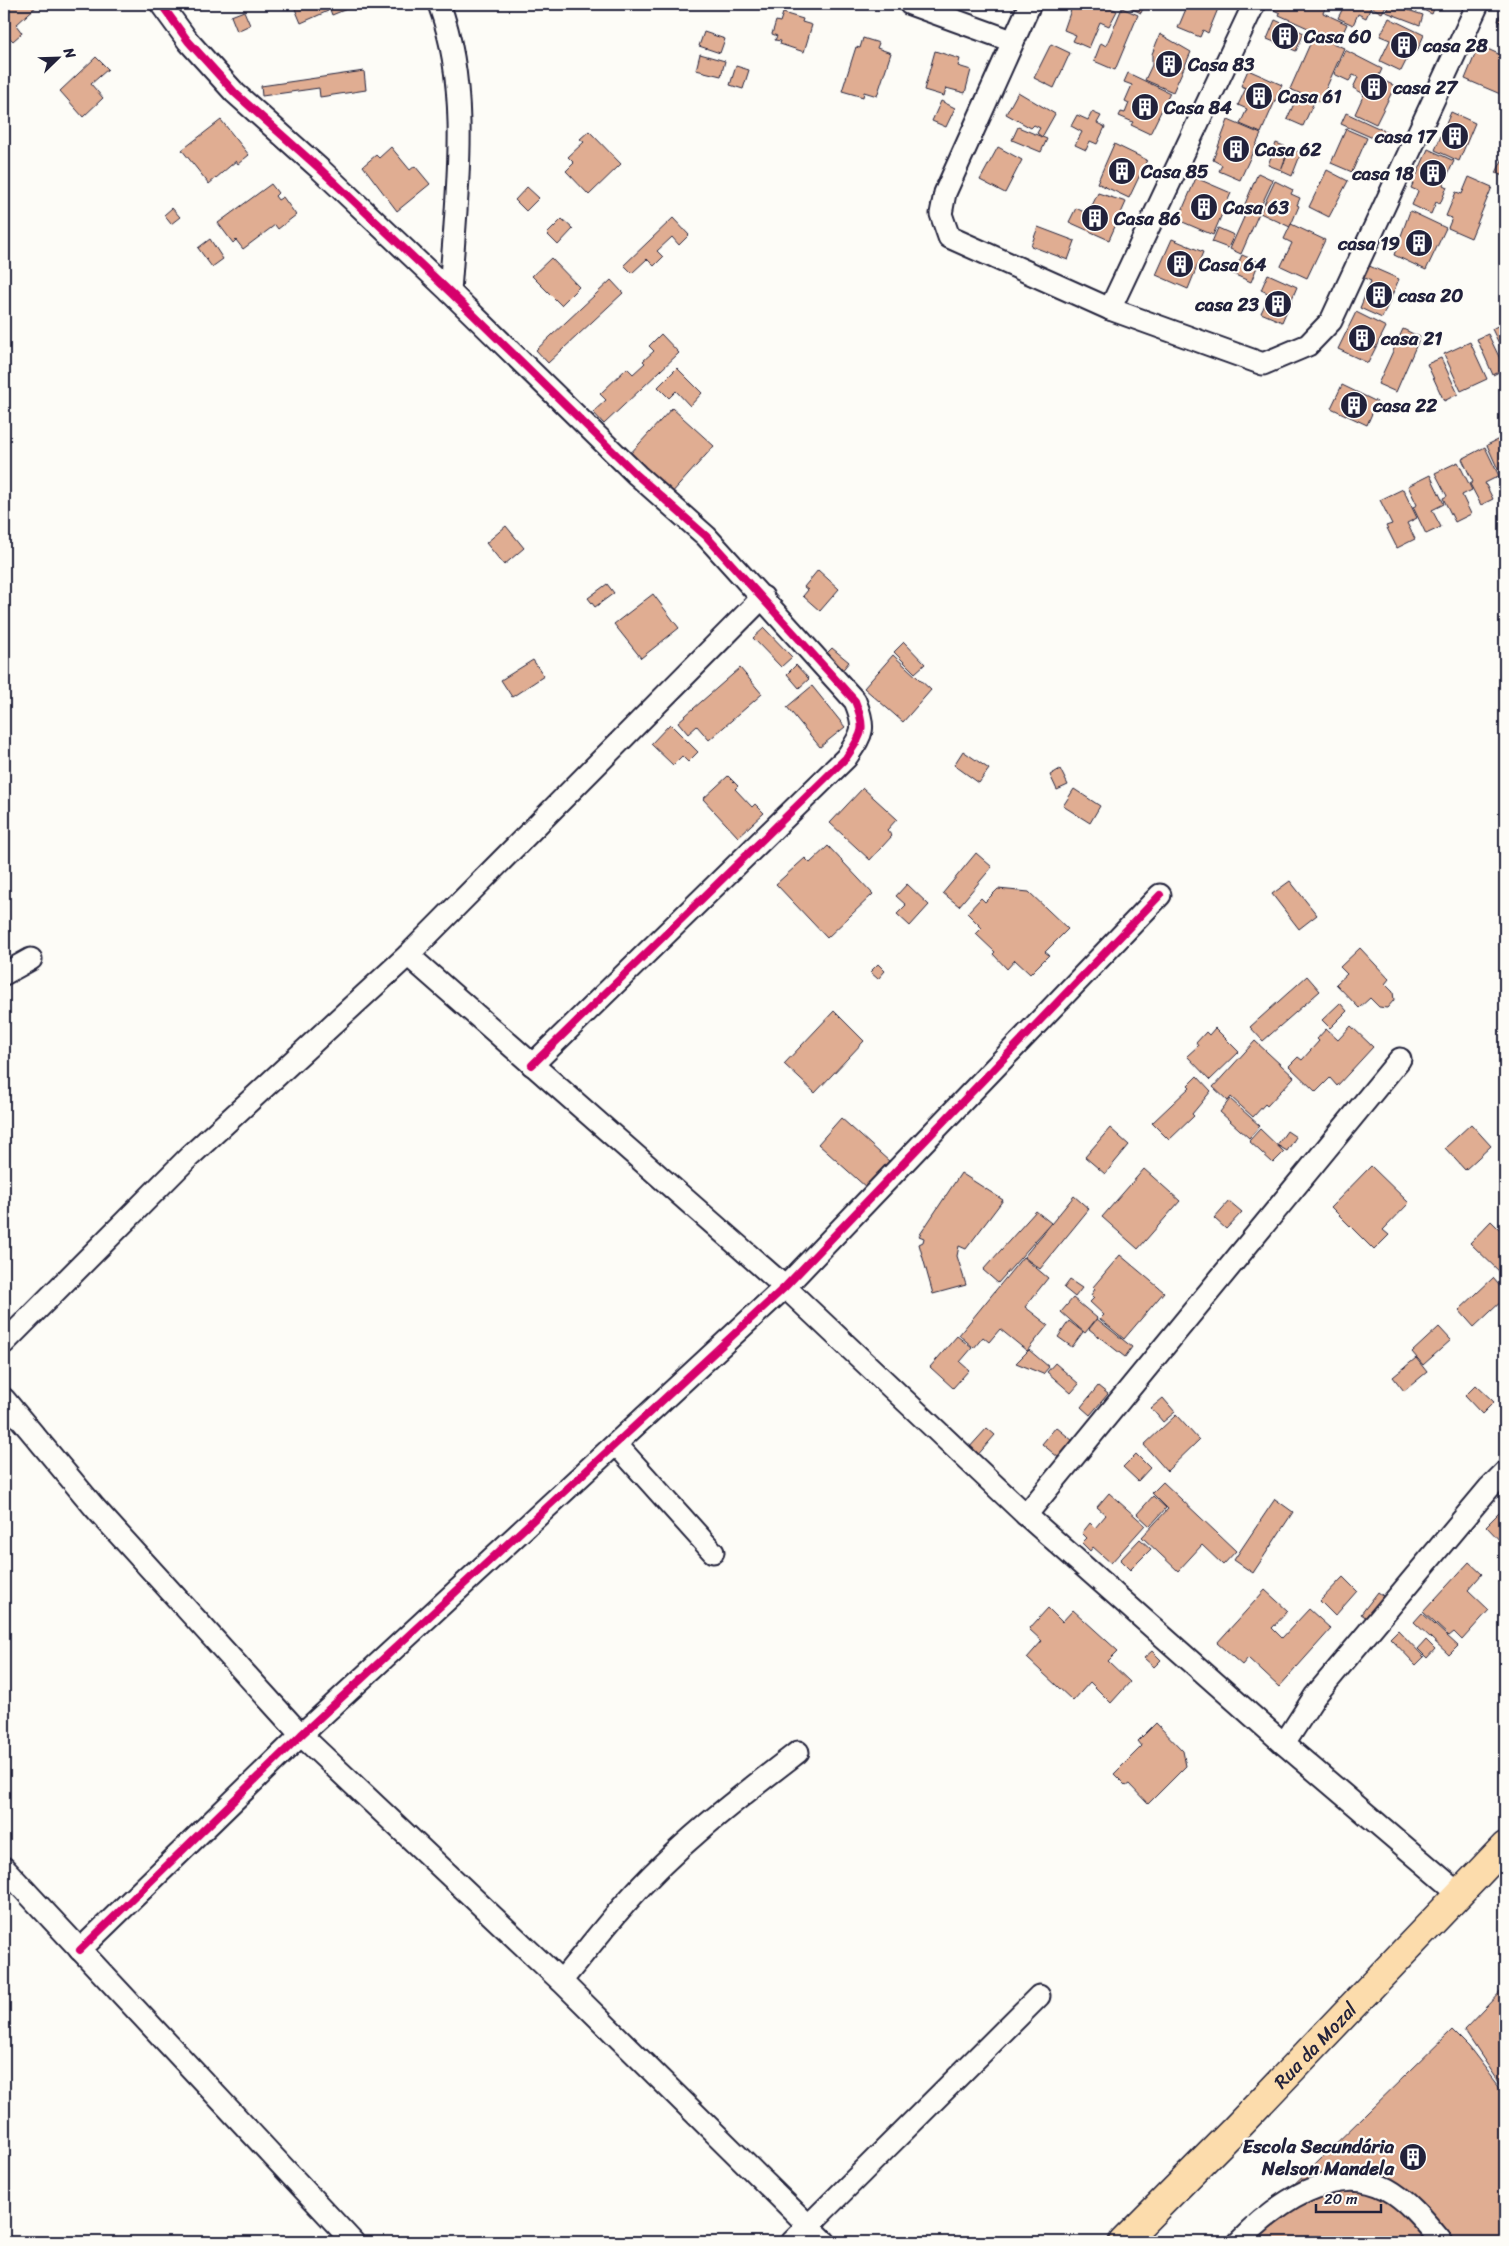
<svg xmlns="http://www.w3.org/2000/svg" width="1509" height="2246" font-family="Sriracha,sans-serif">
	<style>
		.building { fill: #e0ad92; stroke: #22223b }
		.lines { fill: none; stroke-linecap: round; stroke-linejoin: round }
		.minor-casing { stroke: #22223b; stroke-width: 25 }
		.major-casing { stroke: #22223b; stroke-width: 31 }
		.minor { stroke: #fdfcf7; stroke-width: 21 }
		.major { stroke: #fcdcac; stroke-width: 28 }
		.cycleway-casing { stroke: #fdfcf7; stroke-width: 11 }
		.cycleway { stroke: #d6006c; stroke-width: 8 }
		.labels { text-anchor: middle; stroke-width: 4.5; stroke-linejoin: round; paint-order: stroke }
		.poi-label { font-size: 19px; font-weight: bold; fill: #22223b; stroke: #fdfcf7; text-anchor: start }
		.street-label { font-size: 19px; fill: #22223b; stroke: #fdfcf7 }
	</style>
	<rect width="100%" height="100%" fill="#fdfcf7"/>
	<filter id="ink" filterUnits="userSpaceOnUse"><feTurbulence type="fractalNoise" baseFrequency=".02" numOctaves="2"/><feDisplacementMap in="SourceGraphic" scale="10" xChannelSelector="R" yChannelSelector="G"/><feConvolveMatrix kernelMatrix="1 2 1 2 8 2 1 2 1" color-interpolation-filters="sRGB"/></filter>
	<g filter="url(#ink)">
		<g class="building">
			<polygon points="4,4 39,4 16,25 22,33 13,41 6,34 4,37"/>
			<polygon points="293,4 325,4 328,11 301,23"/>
			<polygon points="328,4 359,4 332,15"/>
			<polygon points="1073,4 1102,4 1117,11 1109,26 1100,22 1089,48 1073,41 1076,35 1064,30"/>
			<polygon points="1122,4 1145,4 1141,13"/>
			<polygon points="1188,4 1220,4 1208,33 1203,30 1200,37 1178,28"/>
			<polygon points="1277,4 1327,4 1323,13 1347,24 1339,42 1279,15 1280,13 1274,10"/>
			<polygon points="1340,4 1387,4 1382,13 1371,7 1366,18 1358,14 1353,25 1338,18 1344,6"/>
			<polygon points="1389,4 1423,15 1420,25 1386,12"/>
			<polygon points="1410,4 1436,4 1432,14"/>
			<polygon points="1504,4 1505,4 1505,24 1498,21"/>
			<polygon points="1122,8 1138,15 1115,70 1094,61 1101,43 1106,46"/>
			<polygon points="244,11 250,25 237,31 231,16"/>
			<polygon points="783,13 803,19 802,22 812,25 804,52 780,44 781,41 775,40 777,36 772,34 776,21 780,22"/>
			<polygon points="1389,18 1424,35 1417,51 1412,49 1401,71 1380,61 1390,40 1380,36"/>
			<polygon points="1275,20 1304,33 1296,51 1267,39"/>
			<polygon points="704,32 725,39 720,53 699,46"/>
			<polygon points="1160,34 1191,52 1173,92 1145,80 1152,65 1152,54"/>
			<polygon points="1314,35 1344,48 1320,102 1290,89"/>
			<polygon points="863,38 879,43 877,48 891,53 877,96 864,92 863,97 842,91 856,47 860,48"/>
			<polygon points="1051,44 1070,53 1054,88 1034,78"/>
			<polygon points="1479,45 1505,57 1505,96 1465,79"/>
			<polygon points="1345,50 1382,69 1378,78 1395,86 1376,124 1355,114 1364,94 1353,88 1358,77 1353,75 1349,81 1334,74"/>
			<polygon points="935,51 960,59 958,66 971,70 965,93 946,88 944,96 924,90"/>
			<polygon points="700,54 725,61 721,76 696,70"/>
			<polygon points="96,57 108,69 91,84 103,98 83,117 60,91"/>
			<polygon points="736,66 749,70 743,89 730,85"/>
			<polygon points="1248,70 1282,85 1261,133 1240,124 1247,109 1238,105 1246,88 1241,86"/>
			<polygon points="364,71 366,90 320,97 319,88 262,96 261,86"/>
			<polygon points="1128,73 1170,93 1150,134 1131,125 1133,122 1119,116 1121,112 1125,113 1129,103 1125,101 1132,85 1124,82"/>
			<polygon points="1018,92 1055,114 1042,137 1037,133 1040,128 1034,125 1031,128 1006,114"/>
			<polygon points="1298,95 1314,102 1303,126 1287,119"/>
			<polygon points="941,101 955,108 946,127 932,121"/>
			<polygon points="1092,112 1101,116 1097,123 1105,127 1097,144 1090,141 1086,150 1075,145 1082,132 1071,126 1077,115 1088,120"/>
			<polygon points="1451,112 1475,123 1459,161 1435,150"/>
			<polygon points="1346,113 1387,132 1382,142 1341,124"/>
			<polygon points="221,120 249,155 238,164 236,161 209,184 182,150"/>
			<polygon points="1228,120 1261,134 1240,180 1219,171 1222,165 1213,160"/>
			<polygon points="1018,127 1047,139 1041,152 1012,140"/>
			<polygon points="1346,129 1367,138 1352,172 1331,163"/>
			<polygon points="589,131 621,164 589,195 566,171 574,163 568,157 584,142 580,139"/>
			<polygon points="1276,143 1289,148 1281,170 1268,165"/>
			<polygon points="1114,144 1147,160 1129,198 1097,183"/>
			<polygon points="391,147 410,170 415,166 430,184 397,211 363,166 376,155 379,158"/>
			<polygon points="998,147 1022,160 1005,193 980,180"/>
			<polygon points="1290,148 1301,153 1292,176 1281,171"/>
			<polygon points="1428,149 1454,161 1443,185 1447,187 1440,204 1436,202 1431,214 1412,205 1418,191 1411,188"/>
			<polygon points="1505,154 1505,177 1496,173"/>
			<polygon points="1327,170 1348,181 1329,217 1309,207"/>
			<polygon points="1258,173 1273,180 1259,210 1245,204"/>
			<polygon points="1469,177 1492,187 1471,238 1448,228 1452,218 1446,216 1456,192 1462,194"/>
			<polygon points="1196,178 1231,193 1213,235 1178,220"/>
			<polygon points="1275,181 1293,190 1291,194 1300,198 1297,205 1299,206 1290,227 1260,213"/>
			<polygon points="271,184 278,193 275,196 278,200 283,197 296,215 278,229 275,225 243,249 236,240 233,243 218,223"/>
			<polygon points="527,187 539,198 526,211 515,200"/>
			<polygon points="1098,193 1126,202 1109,240 1069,222 1076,208 1088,214"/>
			<polygon points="1249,206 1260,211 1241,254 1230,249"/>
			<polygon points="172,208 180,217 171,224 164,215"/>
			<polygon points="1410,211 1446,228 1426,270 1394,255"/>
			<polygon points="673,218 689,235 679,245 672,237 657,251 663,257 654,266 647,259 632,273 624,265"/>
			<polygon points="562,219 573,229 558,245 547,234"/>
			<polygon points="1291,224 1325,240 1307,278 1281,266 1292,243 1284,239"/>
			<polygon points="1038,227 1075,241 1068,260 1031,246"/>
			<polygon points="1218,228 1234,235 1228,248 1212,242"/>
			<polygon points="210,239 223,259 212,267 198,248"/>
			<polygon points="1172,239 1203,252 1188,289 1156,275"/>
			<polygon points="1242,255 1259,262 1251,282 1233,274"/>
			<polygon points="551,258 579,287 561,305 532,276"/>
			<polygon points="1367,265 1399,279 1382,318 1360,308 1371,281 1362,277"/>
			<polygon points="1268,274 1297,287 1282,322 1261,313 1270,294 1261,290"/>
			<polygon points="611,280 623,293 548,363 536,350"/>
			<polygon points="1356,312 1386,327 1368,363 1338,349"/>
			<polygon points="1505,322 1505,356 1492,329"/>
			<polygon points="1403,329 1420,337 1396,392 1378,384"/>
			<polygon points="661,334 679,353 604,424 593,412 606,400 600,394 627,368 633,374 645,363 643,361 654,351 649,346"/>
			<polygon points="1488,334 1505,369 1493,375 1477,339"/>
			<polygon points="1470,342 1487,379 1461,391 1444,354"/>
			<polygon points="1441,358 1458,394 1444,401 1427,364"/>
			<polygon points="677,368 702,393 690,406 676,391 669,398 658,387"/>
			<polygon points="1342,385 1377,402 1367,425 1331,408"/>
			<polygon points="672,408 714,446 670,495 628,456"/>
			<polygon points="1505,436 1505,485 1487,445"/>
			<polygon points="1485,447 1499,476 1485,483 1493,499 1481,505 1470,484 1473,482 1462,459"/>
			<polygon points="1458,462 1472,490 1462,495 1471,514 1455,522 1443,498 1447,496 1435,473"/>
			<polygon points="1430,475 1444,504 1432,510 1441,527 1426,534 1413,507 1417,505 1408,486"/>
			<polygon points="1403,489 1417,518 1407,523 1415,539 1397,548 1386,526 1392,524 1380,500"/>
			<polygon points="506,526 524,548 504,565 486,543"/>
			<polygon points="818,570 839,589 820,611 803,596 808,590 804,587"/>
			<polygon points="607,584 614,593 595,607 588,598"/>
			<polygon points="653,594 679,628 641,658 614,624"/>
			<polygon points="764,628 792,657 781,667 753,638"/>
			<polygon points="904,642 925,664 915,673 894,652"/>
			<polygon points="832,648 849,662 841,672 823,657"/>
			<polygon points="893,655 931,690 903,722 864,688"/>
			<polygon points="533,660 544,676 512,697 501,680"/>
			<polygon points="796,665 809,679 799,688 787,674"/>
			<polygon points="740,668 762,694 709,740 697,726 688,734 678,722"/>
			<polygon points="812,686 845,727 820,747 787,707"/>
			<polygon points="670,724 698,752 688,762 682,756 673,765 651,744"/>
			<polygon points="963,751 989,769 979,783 954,765"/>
			<polygon points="1060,769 1068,785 1057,790 1050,775"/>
			<polygon points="728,776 738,786 735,789 752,807 755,804 764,813 738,837 703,799"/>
			<polygon points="863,788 897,819 887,830 892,836 870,860 830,823"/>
			<polygon points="1074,789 1100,806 1090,823 1063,806"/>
			<polygon points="828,846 873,894 827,938 776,884 805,858 810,863"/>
			<polygon points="976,853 992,867 959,906 943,893"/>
			<polygon points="1290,881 1317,915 1299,929 1272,894"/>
			<polygon points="907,884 929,905 910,926 897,914 906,905 896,896"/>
			<polygon points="998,889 1029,892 1068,929 1045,952 1049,955 1030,974 1015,960 1007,969 993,954 995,952 976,934 982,928 967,913 981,898 985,902"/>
			<polygon points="1360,948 1389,979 1385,984 1393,992 1394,1000 1387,1008 1379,1007 1370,998 1359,1008 1336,984 1347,974 1340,967"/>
			<polygon points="878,964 885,971 878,979 870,972"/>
			<polygon points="1307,976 1320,991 1263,1041 1250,1027"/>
			<polygon points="1340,1003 1347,1011 1330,1028 1322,1020"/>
			<polygon points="834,1011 864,1041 815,1093 784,1064"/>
			<polygon points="1351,1026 1373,1047 1337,1086 1330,1078 1316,1092 1289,1066 1298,1057 1302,1060 1319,1041 1317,1039 1326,1029 1338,1040"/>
			<polygon points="1215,1028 1239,1052 1210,1080 1187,1056 1198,1046 1196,1043 1206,1032 1209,1035"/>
			<polygon points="1255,1041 1294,1077 1267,1106 1265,1104 1253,1117 1231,1097 1228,1101 1213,1087"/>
			<polygon points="1197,1076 1211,1091 1192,1114 1194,1116 1169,1140 1152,1123 1190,1087 1188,1085"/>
			<polygon points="1230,1099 1260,1126 1249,1138 1220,1112"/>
			<polygon points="841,1118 890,1162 867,1188 818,1144"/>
			<polygon points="1471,1124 1491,1146 1465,1170 1445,1148"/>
			<polygon points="1110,1128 1129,1145 1105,1174 1085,1157"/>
			<polygon points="1260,1129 1284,1152 1273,1163 1249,1141"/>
			<polygon points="1287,1131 1296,1137 1287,1151 1277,1145"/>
			<polygon points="1371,1166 1409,1203 1383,1230 1389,1235 1374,1250 1331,1207"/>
			<polygon points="1144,1169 1180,1201 1138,1249 1102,1217"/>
			<polygon points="961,1173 1003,1200 966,1249 959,1246 957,1256 966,1285 933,1294 919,1244 923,1242 924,1238 919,1236"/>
			<polygon points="1074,1196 1089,1209 1040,1269 1024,1257"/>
			<polygon points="1229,1201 1242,1212 1226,1229 1214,1218"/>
			<polygon points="1036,1211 1051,1223 998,1283 983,1270"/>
			<polygon points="1491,1221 1505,1235 1505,1272 1503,1275 1470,1243"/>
			<polygon points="1120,1255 1164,1292 1124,1339 1100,1319 1104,1315 1090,1302 1094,1298 1091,1295 1095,1289 1093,1287"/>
			<polygon points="1023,1257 1048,1278 1025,1307 1048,1325 1027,1351 1000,1329 989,1342 983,1337 974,1348 959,1335"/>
			<polygon points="1505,1276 1505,1289 1499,1282"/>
			<polygon points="1493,1278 1505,1292 1505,1298 1474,1327 1459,1310"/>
			<polygon points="1070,1280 1082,1288 1075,1297 1064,1288"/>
			<polygon points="1073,1298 1097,1318 1085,1333 1061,1312"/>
			<polygon points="1097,1319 1132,1347 1125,1357 1089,1329"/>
			<polygon points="1069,1321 1083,1332 1072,1347 1058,1337"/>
			<polygon points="1439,1327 1451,1340 1423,1365 1412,1352"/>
			<polygon points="957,1336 972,1348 960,1362 969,1370 953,1388 930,1367"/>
			<polygon points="1029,1350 1049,1367 1043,1374 1016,1363"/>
			<polygon points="1416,1358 1427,1372 1404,1391 1393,1377"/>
			<polygon points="1055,1363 1079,1384 1071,1393 1047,1372"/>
			<polygon points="1476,1385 1494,1402 1482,1414 1465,1396"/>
			<polygon points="1098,1386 1108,1394 1090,1415 1081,1407"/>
			<polygon points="1163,1398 1175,1412 1163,1422 1151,1408"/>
			<polygon points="1176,1415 1199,1440 1167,1471 1144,1445"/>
			<polygon points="1056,1427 1073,1441 1059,1458 1042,1444"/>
			<polygon points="987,1428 995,1435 976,1457 968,1449"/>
			<polygon points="1136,1454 1150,1468 1138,1481 1123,1467"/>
			<polygon points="1163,1482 1236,1551 1223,1565 1202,1545 1178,1571 1142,1537 1168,1509 1152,1493"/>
			<polygon points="1109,1493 1145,1525 1111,1563 1093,1547 1090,1551 1082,1543 1087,1538 1082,1533 1090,1523 1095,1528 1106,1515 1097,1507"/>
			<polygon points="1153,1496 1166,1508 1150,1526 1137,1514"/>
			<polygon points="1275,1499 1293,1512 1253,1573 1234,1560"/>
			<polygon points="1504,1508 1505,1509 1505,1546 1486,1526"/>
			<polygon points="1140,1539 1151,1549 1130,1570 1120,1560"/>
			<polygon points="1469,1562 1482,1574 1468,1590 1489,1610 1462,1640 1454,1632 1449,1636 1423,1612"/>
			<polygon points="1343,1577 1357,1591 1335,1616 1320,1601"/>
			<polygon points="1265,1590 1288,1611 1272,1628 1282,1638 1309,1609 1331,1629 1279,1687 1248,1658 1242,1665 1217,1643"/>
			<polygon points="1378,1592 1386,1598 1370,1620 1361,1614"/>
			<polygon points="1048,1608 1062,1622 1073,1610 1118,1651 1108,1661 1130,1682 1111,1703 1090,1682 1073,1701 1027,1658 1042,1641 1029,1629"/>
			<polygon points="1422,1613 1458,1646 1449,1655 1414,1622"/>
			<polygon points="1398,1630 1424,1657 1416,1665 1390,1638"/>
			<polygon points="1426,1640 1435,1649 1427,1658 1418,1649"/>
			<polygon points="1152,1651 1161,1660 1154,1667 1144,1658"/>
			<polygon points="1156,1723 1183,1751 1186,1766 1148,1804 1129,1784 1126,1786 1114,1774 1142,1746 1138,1741"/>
			<polygon points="1505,1987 1505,2091 1464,2030"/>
			<polygon points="1452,2030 1469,2047 1505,2094 1505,2242 1235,2242"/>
		</g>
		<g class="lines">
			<g class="minor-casing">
				<g id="minor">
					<path d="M161,4l27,37 47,52 85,76 130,123 187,183 69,61 149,165c12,29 7,33 -9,57l-314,307"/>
					<path d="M439,4c33,88 17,195 11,288"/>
					<polyline points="910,4 1012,41"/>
					<polyline points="1030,4 945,193 941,214 949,237 1110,309 1263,364 1308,345 1331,321 1478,4"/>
					<polyline points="1110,309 1254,4"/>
					<polyline points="408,955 785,1287 1026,1515 1284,1744 1460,1894"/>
					<polyline points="4,974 31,959"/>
					<polyline points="4,1343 189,1157 408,955 763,597"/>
					<polyline points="4,1399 95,1508 301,1735 561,1981 825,2242"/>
					<polyline points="616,1444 713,1552"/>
					<polyline points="1026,1515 1400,1059"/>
					<polyline points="1284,1744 1315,1696 1489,1488 1505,1472"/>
					<polyline points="4,1868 353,2242"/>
					<polyline points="80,1950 301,1735 785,1287 1160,895"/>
					<path d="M561,1981c21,-25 41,-51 63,-76 51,-59 113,-106 174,-153"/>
					<polyline points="792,2242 1039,1996"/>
					<path d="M1239,2242c36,-37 95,-81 148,-53 22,12 39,34 55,53"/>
				</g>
			</g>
			<g class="major-casing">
				<g id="major">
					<path id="s1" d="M1123,2242l112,-113 270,-283"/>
				</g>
			</g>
			<use href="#minor" class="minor"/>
			<use href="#major" class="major"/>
			<g class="cycleway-casing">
				<g id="cycleway">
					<path d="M161,4l27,37 47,52 85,76 130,123 187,183 69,61 149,165c12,29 7,33 -9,57l-314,307"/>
					<polyline points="80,1950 301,1735 785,1287 1160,895"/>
				</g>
			</g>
			<use href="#cycleway" class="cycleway"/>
		</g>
	</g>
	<defs>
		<g id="building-disc" transform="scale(1.4375)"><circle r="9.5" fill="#22223b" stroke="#fdfcf7"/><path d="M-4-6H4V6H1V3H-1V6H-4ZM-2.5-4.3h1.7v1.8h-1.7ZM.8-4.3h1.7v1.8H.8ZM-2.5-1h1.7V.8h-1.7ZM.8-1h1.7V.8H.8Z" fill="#fff"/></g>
	</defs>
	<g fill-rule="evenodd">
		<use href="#building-disc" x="1285" y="36"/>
		<use href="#building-disc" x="1404" y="45"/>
		<use href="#building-disc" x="1169" y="64"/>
		<use href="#building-disc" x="1374" y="87"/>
		<use href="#building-disc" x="1259" y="96"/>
		<use href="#building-disc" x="1145" y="107"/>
		<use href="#building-disc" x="1455" y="136"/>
		<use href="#building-disc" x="1236" y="149"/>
		<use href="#building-disc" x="1122" y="171"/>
		<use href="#building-disc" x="1433" y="173"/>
		<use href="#building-disc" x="1204" y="207"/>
		<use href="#building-disc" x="1095" y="218"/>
		<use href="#building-disc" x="1419" y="243"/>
		<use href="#building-disc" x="1180" y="264"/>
		<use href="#building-disc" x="1379" y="295"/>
		<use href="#building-disc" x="1278" y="304"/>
		<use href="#building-disc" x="1362" y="338"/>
		<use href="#building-disc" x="1354" y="405"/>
		<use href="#building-disc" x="1413" y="2157"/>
	</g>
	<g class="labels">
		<g class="poi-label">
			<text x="1304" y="43">Casa 60</text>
			<text x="1423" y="52">casa 28</text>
			<text x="1188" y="71">Casa 83</text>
			<text x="1393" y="94">casa 27</text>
			<text x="1278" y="103">Casa 61</text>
			<text x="1164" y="114">Casa 84</text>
			<text x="1436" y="143" text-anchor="end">casa 17</text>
			<text x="1255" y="156">Casa 62</text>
			<text x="1141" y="178">Casa 85</text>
			<text x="1414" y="180" text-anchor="end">casa 18</text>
			<text x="1223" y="214">Casa 63</text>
			<text x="1114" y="225">Casa 86</text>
			<text x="1400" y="250" text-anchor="end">casa 19</text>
			<text x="1199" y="271">Casa 64</text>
			<text x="1398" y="302">casa 20</text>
			<text x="1259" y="311" text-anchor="end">casa 23</text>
			<text x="1381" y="345">casa 21</text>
			<text x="1373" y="412">casa 22</text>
			<text x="1394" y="2153" text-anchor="end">Escola Secundária<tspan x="1394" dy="22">Nelson Mandela</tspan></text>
		</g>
		<g class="street-label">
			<text dy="7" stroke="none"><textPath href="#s1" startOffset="275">Rua da Mozal</textPath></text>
		</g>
	</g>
	<rect width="1509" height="2246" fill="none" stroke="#fdfcf7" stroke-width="20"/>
	<rect x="10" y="10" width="1489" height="2226" fill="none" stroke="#22223b" stroke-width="2" filter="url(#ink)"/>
	<g transform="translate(58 58) rotate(67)" stroke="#fdfcf7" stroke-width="4" paint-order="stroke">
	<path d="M0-4L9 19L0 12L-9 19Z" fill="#22223b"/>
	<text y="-8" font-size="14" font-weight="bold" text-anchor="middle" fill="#22223b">N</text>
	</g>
	<path d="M1316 2204v8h65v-8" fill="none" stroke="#22223b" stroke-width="2.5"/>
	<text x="1324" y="2204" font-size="15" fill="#22223b" stroke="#fdfcf7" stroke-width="4" paint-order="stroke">20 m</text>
</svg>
